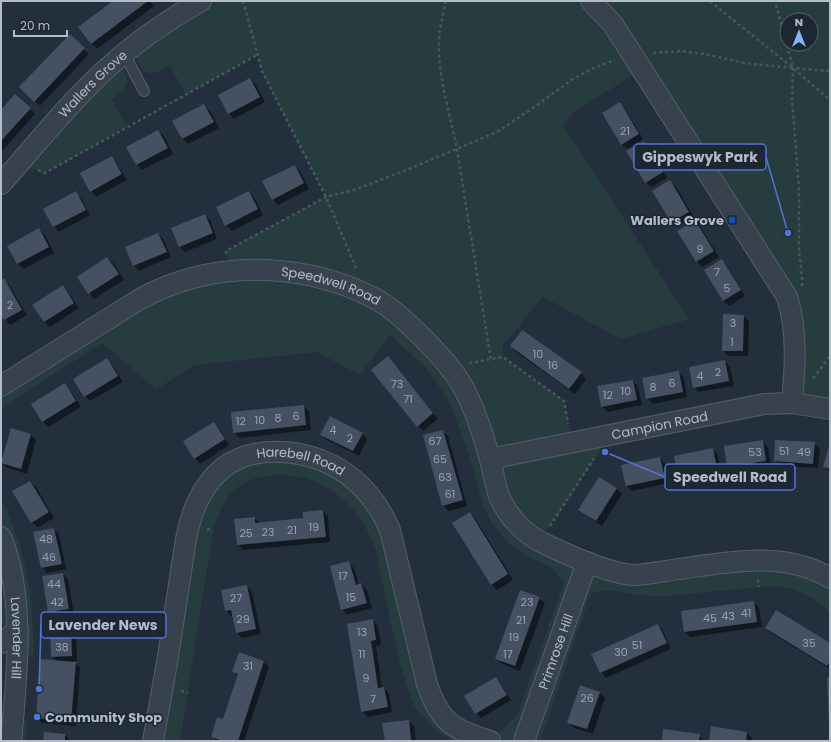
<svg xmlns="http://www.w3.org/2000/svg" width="831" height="742" font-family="Poppins,sans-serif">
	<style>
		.green { fill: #263c3f; fill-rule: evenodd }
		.shadow { fill: #0007 }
		.building { fill: #455162 }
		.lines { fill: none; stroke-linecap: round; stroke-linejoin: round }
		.lane-casing { stroke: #565f6c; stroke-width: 12 }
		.street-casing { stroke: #565f6c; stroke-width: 22 }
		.path { stroke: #44595c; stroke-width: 2.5; stroke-dasharray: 3 3; stroke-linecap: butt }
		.lane { stroke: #38414e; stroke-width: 10 }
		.street { stroke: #38414e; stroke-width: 20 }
		.transit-dot { fill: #1a4fb4; stroke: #1d2633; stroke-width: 1.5 }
		.shop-dot { fill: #3f7fe0; stroke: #1d2633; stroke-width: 1.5 }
		.labels { text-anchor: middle; stroke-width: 3; stroke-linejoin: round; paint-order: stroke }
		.number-label { font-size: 11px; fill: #98a1af }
		.street-label { font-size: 13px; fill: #b4bcc9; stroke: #1d2633 }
		.poi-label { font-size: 13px; font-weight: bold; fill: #b4bcc9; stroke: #1d2633; text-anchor: end }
		.leader { fill: none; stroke: #5274d3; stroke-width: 1.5 }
		.callout-dot { fill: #5274d3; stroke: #1d2633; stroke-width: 1.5 }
		.callout { fill: #1d2633; stroke: #5274d3; stroke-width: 1.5 }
		.callout-label { font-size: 14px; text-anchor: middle; font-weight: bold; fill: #b4bcc9 }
	</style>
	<rect width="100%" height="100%" fill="#242f3e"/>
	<g class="green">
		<path d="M201,1h629v408l-38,-6 1,-83 -151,-251 -69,44 -10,12 126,194 -68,20 -78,-42 -20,23 -3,7 -4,3 -8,10 -5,3v14l61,44 8,41 32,2 -45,69 -20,27 72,31 136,-10 83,17v34l-17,-14 -8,-4 -12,-5 -16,-3 -18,1 -92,9 -33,-1 -21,-5 -22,3 -51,148h-45l3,-7 20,-21 46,-130 -13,-16 -22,-10 -9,-6 -11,-8 -12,-13 -7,-10 -7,-15 -16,-56 -17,-46 -23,-34 -37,-34 -30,40 -43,-23 -122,13 -39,24 -54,-46 -101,65v-22l139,-87 90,-29 -4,-19 100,-54 -64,-126 -5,-16 -71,39 -16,-28c-27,14 -28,5 -38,-18zM787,20h24v24h-24z"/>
		<path d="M117,60c14,19 15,25 -5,39l15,28 -82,46 -27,-8z"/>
		<path d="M287,452l82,44 64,205 57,40c-10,0 -27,1 -36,0 -10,-2 -31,-23 -37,-31 -7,-11 -10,-24 -14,-37 -9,-30 -14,-61 -21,-92 -3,-10 -4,-22 -7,-32 -9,-28 -31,-55 -59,-67 -19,-8 -42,-10 -62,-3 -24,7 -35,29 -41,52l-33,210h-27l33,-202 27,-61z"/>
		<path d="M1,498c5,11 10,22 14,34 15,40 19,83 18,125l-16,-1 -15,-34z"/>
		<polygon points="13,719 27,720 25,741 11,741"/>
	</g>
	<g class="shadow">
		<polygon points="115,1 150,1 154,6 97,49 91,43"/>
		<polygon points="70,35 89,54 40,106 20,87"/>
		<polygon points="250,79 256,85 265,102 234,119 229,113"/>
		<polygon points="620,104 625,109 643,139 627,149 621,144"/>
		<polygon points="204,105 210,111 219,128 188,144 183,139 173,122"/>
		<polygon points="30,109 35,114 1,152 1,111"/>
		<polygon points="158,131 164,136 173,154 142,170 137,165 127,147"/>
		<polygon points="644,142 649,147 667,178 651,187 646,182"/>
		<polygon points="112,157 117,163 127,180 96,197 91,191"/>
		<polygon points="295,166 300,171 309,189 278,205 272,199"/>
		<polygon points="670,182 676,187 694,217 677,227 672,222 654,191"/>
		<polygon points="249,192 254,197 263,215 232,231 226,225"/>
		<polygon points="75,193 81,198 90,215 59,232 54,226"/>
		<polygon points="205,215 210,220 217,239 185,252 180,247 172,228"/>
		<polygon points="695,221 700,226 719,257 702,267 697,261"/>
		<polygon points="39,230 45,235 54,253 23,269 18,264"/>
		<polygon points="158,234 163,239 171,257 139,271 134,266 126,248"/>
		<polygon points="107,258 113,263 124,280 94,299 89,293 78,277"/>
		<polygon points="722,260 727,266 745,296 729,306 723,300"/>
		<polygon points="4,279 9,285 27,315 10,325 1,313 1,281"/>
		<polygon points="63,287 68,292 79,308 50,327 44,322 34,305"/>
		<polygon points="743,316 749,321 748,356 728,356 723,350"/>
		<polygon points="511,346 581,373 586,379 575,394 516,352"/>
		<polygon points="107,360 112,365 123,382 90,401 85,396"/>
		<polygon points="725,361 730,367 734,386 699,392 694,387"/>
		<polygon points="393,363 438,419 423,431 418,426"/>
		<polygon points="678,372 684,378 687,397 653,404 647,398"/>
		<polygon points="633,381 638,386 642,405 607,412 602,406"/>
		<polygon points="65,385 70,390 81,407 48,427 43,421"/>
		<polygon points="304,406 309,411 311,430 240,438 234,432"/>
		<polygon points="213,423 219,428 229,445 200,464 195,458"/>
		<polygon points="443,431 448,436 467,506 449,511 443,505"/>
		<polygon points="362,433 367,439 359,456 327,440 321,435"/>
		<polygon points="31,435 36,440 27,474 8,468 2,463"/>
		<polygon points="763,442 768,447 771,466 733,472 728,467 725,447"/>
		<polygon points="814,443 820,449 818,468 780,466 775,460"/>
		<polygon points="830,448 830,472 824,467"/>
		<polygon points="712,449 718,455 721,474 684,481 679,476"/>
		<polygon points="660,458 665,464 669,483 632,491 627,486"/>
		<polygon points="600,478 617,489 622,494 602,526 585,515 579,510"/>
		<polygon points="30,482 36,487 54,518 38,527 32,522"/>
		<polygon points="323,511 328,517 330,542 243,550 238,545 254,518 260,523 304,519"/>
		<polygon points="469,513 475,518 513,580 497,590 491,584"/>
		<polygon points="54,529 59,534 66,569 47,573 42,567"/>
		<polygon points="349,563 354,568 359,585 361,584 367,590 372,608 347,615 342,609"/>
		<polygon points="63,574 68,579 74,614 54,617 49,612"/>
		<polygon points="247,586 252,592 261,634 242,638 237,633 233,615 231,616 226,610"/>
		<polygon points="539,598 545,603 520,671 502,664 496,659"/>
		<polygon points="753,602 759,608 762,627 690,637 685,632"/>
		<polygon points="373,620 378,626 381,645 376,646 382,688 384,688 389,694 392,712 368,717 362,711"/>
		<polygon points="71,621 76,626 77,661 73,661 80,668 76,726 42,723 37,718 58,662 52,657"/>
		<polygon points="658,625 663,631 671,649 606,678 601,672"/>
		<polygon points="766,628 830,644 830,669 771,633"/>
		<polygon points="263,661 269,667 244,741 216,741 212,737 224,720 238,676 233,672"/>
		<polygon points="496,678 501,684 511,700 481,718 476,713"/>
		<polygon points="599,692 605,698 593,734 574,728 568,722"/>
		<polygon points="408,721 414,726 416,741 386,741 384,724"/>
		<polygon points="712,727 747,733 752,738 752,741 710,741"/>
		<polygon points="65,735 70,741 44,741"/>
		<polygon points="699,735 704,741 663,741"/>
	</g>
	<g class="building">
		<polygon points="113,1 148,1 91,44 78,27"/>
		<polygon points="70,34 85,48 34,102 19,87"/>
		<polygon points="250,78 260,97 228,114 218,95"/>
		<polygon points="15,94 31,108 1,141 1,110"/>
		<polygon points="620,102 639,134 621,145 602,113"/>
		<polygon points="204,104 214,122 182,139 172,121"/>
		<polygon points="158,130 168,148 136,165 126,147"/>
		<polygon points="644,141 663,172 645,183 626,151"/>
		<polygon points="112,156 122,174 90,192 80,173"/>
		<polygon points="295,165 304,183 272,200 262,181"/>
		<polygon points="670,180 689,212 671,222 652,191"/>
		<polygon points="76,191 86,210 53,227 43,209"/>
		<polygon points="249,191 258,209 225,226 216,207"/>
		<polygon points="205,214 213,233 179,247 171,228"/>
		<polygon points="695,220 714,251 696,262 677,231"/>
		<polygon points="39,228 49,247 17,264 7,246"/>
		<polygon points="158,233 167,252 133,266 125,247"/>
		<polygon points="107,257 119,274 88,294 77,277"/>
		<polygon points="722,259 741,290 723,301 704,270"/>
		<polygon points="4,278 22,310 4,320 1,315 1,280"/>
		<polygon points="63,285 74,303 44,322 32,305"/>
		<polygon points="723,314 744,315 743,351 722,351"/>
		<polygon points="522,330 582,372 569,389 510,346"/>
		<polygon points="388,356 433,413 417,427 371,370"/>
		<polygon points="107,358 118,376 84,397 73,379"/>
		<polygon points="725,360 729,381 693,388 689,367"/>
		<polygon points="679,371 683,392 646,399 642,378"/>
		<polygon points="633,380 637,400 601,407 597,386"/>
		<polygon points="65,383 76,401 42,422 31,404"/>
		<polygon points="304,405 306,425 233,433 231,412"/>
		<polygon points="330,416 363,433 353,451 320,435"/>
		<polygon points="214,422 225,439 194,459 183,441"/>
		<polygon points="11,428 31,434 21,469 1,463"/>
		<polygon points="443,430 463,500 442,506 423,435"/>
		<polygon points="763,440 766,461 727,467 724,446"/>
		<polygon points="775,440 815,442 813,464 774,461"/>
		<polygon points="829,446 830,447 830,469 823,467"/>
		<polygon points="713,448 717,469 678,476 674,456"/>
		<polygon points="660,457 665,478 626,486 621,465"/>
		<polygon points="599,477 617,488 596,521 578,510"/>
		<polygon points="30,481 49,512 31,523 12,491"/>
		<polygon points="323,510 326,537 237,545 234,519 255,517 255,523 303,518 303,512"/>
		<polygon points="470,512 508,574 491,585 452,523"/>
		<polygon points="54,528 62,564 41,568 33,532"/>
		<polygon points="349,561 356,585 361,583 367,603 341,610 330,566"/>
		<polygon points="63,573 69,609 48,612 42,576"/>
		<polygon points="247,585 256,629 236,633 231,610 225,611 221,590"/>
		<polygon points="520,590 540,597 515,666 495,659"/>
		<polygon points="754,601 757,622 684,632 681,611"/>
		<polygon points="776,610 830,643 830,661 827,666 765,628"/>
		<polygon points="373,619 376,640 371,641 378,688 384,687 388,707 361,712 347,624"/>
		<polygon points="50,620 71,620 72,656 51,657"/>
		<polygon points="658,624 667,643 600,673 591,654"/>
		<polygon points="239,652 264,661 238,741 223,741 211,737 217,717 223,719 238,674 232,672"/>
		<polygon points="40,659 76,662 71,721 36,718"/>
		<polygon points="496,677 507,695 475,714 464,696"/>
		<polygon points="827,678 830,678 830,723 829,723"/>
		<polygon points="580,685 600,692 587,729 567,723"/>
		<polygon points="409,720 411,740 385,741 382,723"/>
		<polygon points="711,726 747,732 746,741 709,741"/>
		<polygon points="663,729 700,734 699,741 662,741"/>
		<polygon points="44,732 65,734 65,741 43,741"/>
	</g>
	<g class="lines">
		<g class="lane-casing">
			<polyline id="lane" points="123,55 129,63 144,91"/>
		</g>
		<g class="street-casing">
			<g id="street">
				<path d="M591,1l21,22 13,20 162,254c11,34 8,72 5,106"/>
				<path id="s1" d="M1,184c34,-38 66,-79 103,-113 29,-27 62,-50 97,-70"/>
				<path id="s2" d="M1,386l139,-87c53,-29 114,-36 173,-23 25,6 49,14 71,28 15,10 29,24 42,37 13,14 28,29 37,46 12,22 20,47 27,72 3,12 5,25 9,37 9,21 26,39 46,48 23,11 65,30 89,31 12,0 25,-3 38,-5 51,-7 111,-21 158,8"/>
				<path id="s3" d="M490,459l274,-55 28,-1 38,6"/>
				<path id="s4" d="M1,537c25,61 16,140 10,204"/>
				<polyline points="1,643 18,630"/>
				<path id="s5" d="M153,741l14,-78 19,-124c5,-27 15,-53 37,-71 36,-28 98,-17 130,11 17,14 29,32 37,51l37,154c13,39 26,45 63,57"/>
				<path id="s6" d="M524,741l63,-179"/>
			</g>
		</g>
		<g class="path">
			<polyline points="243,1 262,71 326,197 357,270"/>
			<path d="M446,1c-3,14 -7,28 -7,42 -1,38 13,76 19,113 11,68 22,136 33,204"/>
			<polyline points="710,1 793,68 830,100"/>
			<polyline points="653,53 680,51 705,54 744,63 793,68 775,1"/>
			<polyline points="38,170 45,173 257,55"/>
			<polyline points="226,254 226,251 326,197 357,189 409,169 497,132 533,108 573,79 594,68 615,60"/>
			<polyline points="802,286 802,277 799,251 799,188 792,100 793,68 830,71"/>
			<polyline points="469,363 503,357 564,401 568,424"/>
			<polyline points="813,378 816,375 828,358 830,357"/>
			<polyline points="550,526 595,457"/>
			<polyline points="207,529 213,531"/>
			<polyline points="758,580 759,587"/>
			<polyline points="181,691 188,693"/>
		</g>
		<use href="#lane" class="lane"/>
		<use href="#street" class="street"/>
	</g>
	<rect class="transit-dot" x="728" y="216" width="8" height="8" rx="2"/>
	<circle class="shop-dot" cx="37" cy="717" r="4"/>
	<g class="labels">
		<g class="number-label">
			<text x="625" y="135">21</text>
			<text x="700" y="253">9</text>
			<text x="717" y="276">7</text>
			<text x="727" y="292">5</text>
			<text x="10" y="309">2</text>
			<text x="733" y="327">3</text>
			<text x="732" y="346">1</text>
			<text x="538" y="358">10</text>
			<text x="553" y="369">16</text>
			<text x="718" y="376">2</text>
			<text x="700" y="380">4</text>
			<text x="672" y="387">6</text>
			<text x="397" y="388">73</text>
			<text x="653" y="391">8</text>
			<text x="626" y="395">10</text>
			<text x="608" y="399">12</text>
			<text x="408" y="403">71</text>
			<text x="296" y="420">6</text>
			<text x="278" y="422">8</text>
			<text x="260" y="424">10</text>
			<text x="241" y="425">12</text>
			<text x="333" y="434">4</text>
			<text x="350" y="442">2</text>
			<text x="435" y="445">67</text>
			<text x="784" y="455">51</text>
			<text x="755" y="456">53</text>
			<text x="804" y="456">49</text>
			<text x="440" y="463">65</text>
			<text x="445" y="481">63</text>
			<text x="450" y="498">61</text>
			<text x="314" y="531">19</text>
			<text x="292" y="534">21</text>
			<text x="268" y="536">23</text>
			<text x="246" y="537">25</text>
			<text x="46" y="543">48</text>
			<text x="49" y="561">46</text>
			<text x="343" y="580">17</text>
			<text x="54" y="588">44</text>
			<text x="351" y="601">15</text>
			<text x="236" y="602">27</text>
			<text x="57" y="606">42</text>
			<text x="527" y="606">23</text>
			<text x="746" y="617">41</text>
			<text x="728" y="620">43</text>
			<text x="710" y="622">45</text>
			<text x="243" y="623">29</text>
			<text x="521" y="624">21</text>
			<text x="362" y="636">13</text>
			<text x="514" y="641">19</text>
			<text x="809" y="647">35</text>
			<text x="637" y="649">51</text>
			<text x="62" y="651">38</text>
			<text x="621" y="656">30</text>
			<text x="362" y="658">11</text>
			<text x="508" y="658">17</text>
			<text x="248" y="670">31</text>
			<text x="366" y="682">9</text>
			<text x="587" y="702">26</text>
			<text x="373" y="703">7</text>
		</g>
		<g class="street-label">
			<text dy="5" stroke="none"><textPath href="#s1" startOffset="136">Wallers Grove</textPath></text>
			<text dy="5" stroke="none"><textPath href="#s2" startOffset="362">Speedwell Road</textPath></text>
			<text dy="5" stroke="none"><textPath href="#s3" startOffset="173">Campion Road</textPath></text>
			<text dy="5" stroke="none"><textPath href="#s5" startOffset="369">Harebell Road</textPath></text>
			<text dy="5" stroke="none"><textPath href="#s4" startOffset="103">Lavender Hill</textPath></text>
			<text dy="5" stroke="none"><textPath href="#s6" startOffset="95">Primrose Hill</textPath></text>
		</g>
		<g class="poi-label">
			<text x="724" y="225">Wallers Grove</text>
			<text x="45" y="722" text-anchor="start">Community Shop</text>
		</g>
	</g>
	<path class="leader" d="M788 233L766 157M605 452L665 477M39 689L41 625"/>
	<g class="callout-dot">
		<circle cx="788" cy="233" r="4"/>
		<circle cx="605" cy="452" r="4"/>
		<circle cx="39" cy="689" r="4"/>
	</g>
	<g class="callout">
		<rect x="634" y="144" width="132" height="26" rx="4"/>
		<rect x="665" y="464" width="130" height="26" rx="4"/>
		<rect x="41" y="612" width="125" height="26" rx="4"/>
	</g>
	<g class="callout-label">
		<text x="700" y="162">Gippeswyk Park</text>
		<text x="730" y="482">Speedwell Road</text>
		<text x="103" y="630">Lavender News</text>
	</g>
	<rect width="831" height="742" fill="none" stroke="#b4bcc9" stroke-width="4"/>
	<g transform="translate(799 32)"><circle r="19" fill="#1d2633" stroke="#59626f"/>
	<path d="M0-3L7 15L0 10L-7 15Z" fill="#8ab4f8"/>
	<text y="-6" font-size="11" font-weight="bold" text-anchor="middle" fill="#b4bcc9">N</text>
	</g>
	<path d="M14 30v6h53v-6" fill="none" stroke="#b4bcc9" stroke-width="2"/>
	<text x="20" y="30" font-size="12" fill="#b4bcc9" stroke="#1d2633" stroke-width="3" paint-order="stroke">20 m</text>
</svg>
